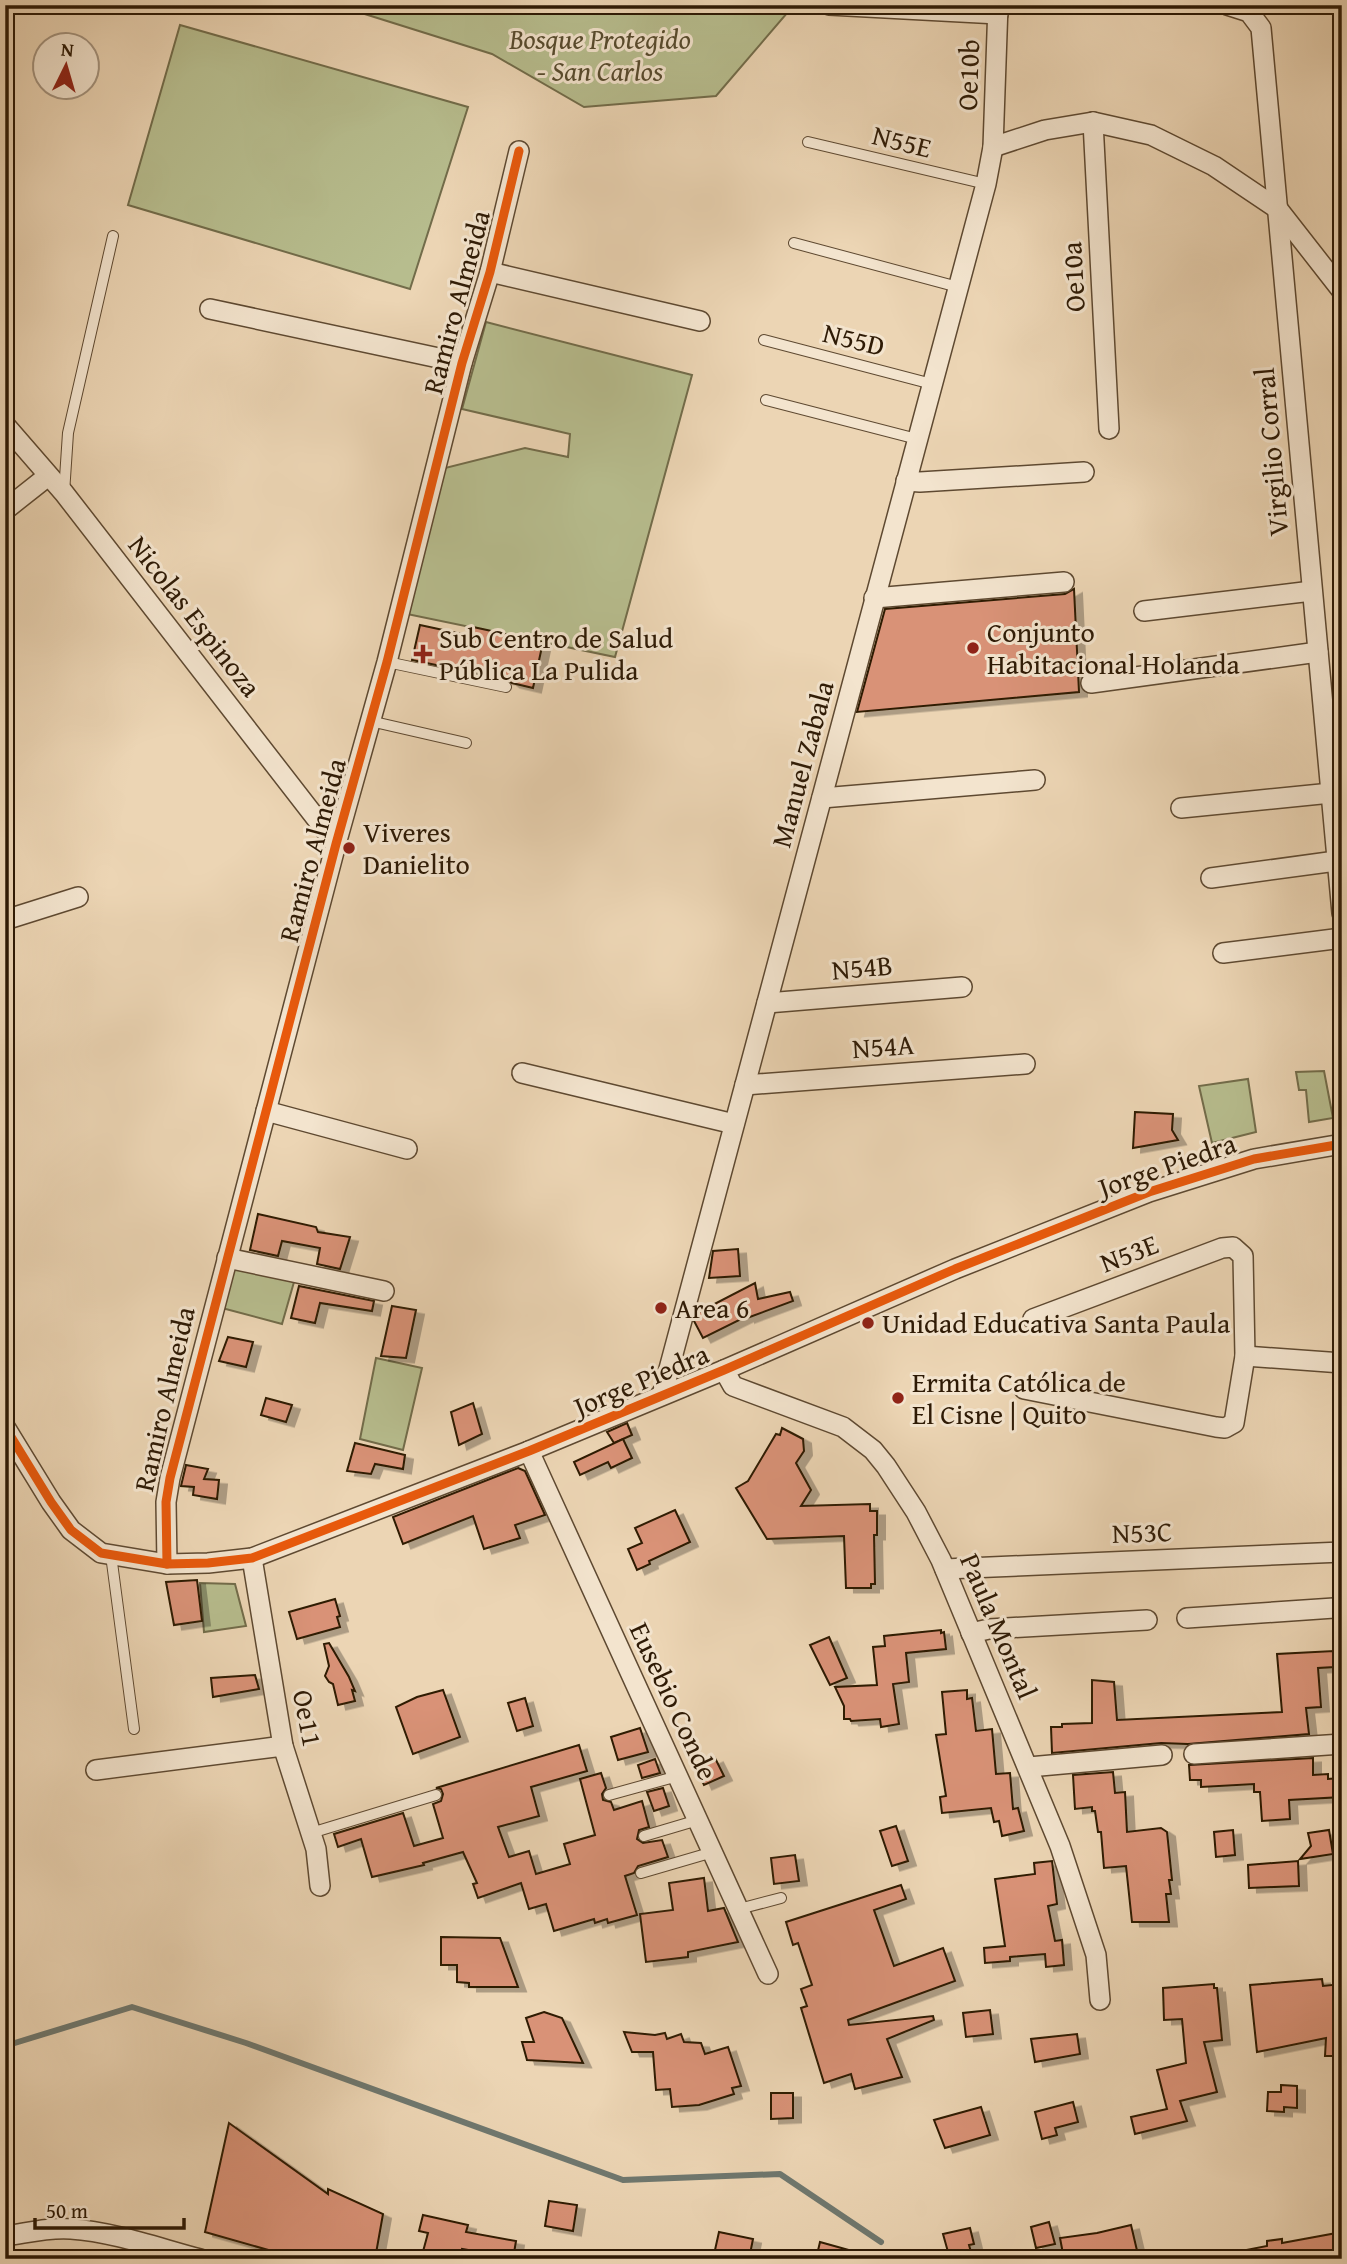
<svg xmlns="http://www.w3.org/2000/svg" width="1347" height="2264" font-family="'Gentium Book Plus',serif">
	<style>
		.green { fill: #b7bd8e; stroke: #726c4a; stroke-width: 2 }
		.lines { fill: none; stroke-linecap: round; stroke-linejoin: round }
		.stream { stroke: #6f786f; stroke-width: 6 }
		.building { fill: #d99277; stroke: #2e1a05; stroke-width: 2; filter: url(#shadow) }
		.lane-casing { stroke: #5e4931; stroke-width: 12 }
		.street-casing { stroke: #5e4931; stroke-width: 22 }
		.lane { stroke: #f3e4ce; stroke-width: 10 }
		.street { stroke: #f3e4ce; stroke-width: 19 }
		.cycleway-casing { stroke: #f3e4ce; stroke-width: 13 }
		.cycleway { stroke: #e8590c; stroke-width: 9 }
		.poi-dot { fill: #8f2418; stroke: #f3e4ce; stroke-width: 2.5 }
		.labels { text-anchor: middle; stroke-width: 6; stroke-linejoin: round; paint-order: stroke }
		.park-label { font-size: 28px; font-style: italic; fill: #574b2e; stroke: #f3e4ce }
		.street-label { font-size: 28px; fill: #2e1a05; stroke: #f3e4ce }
		.poi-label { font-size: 28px; fill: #2e1a05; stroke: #f3e4ce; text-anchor: start }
	</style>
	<defs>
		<filter id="shadow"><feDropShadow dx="8" dy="4.5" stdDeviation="0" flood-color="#0004"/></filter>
	</defs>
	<rect width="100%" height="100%" fill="#ecd5b4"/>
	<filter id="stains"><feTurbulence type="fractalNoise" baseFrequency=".00286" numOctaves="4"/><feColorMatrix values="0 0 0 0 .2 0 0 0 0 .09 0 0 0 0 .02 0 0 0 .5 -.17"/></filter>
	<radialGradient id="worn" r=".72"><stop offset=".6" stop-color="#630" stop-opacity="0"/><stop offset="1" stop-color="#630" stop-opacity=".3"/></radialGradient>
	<g class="green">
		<polygon points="336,5 794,5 716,96 584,107 492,54"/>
		<polygon points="180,25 468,107 410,289 128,205"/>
		<polygon points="486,322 692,375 615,657 407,614 445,468 525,448 568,457 570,434 462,409"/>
		<polygon points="1324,1071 1333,1118 1309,1122 1306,1090 1299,1090 1296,1072"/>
		<polygon points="1248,1079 1256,1132 1212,1143 1199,1086"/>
		<polygon points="233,1265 294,1282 282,1324 222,1308"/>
		<polygon points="376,1358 422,1368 403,1450 360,1439"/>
		<polygon points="200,1583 235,1584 246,1626 204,1632"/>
	</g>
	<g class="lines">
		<polyline class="stream" points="5,2046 132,2007 246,2043 623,2180 780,2174 881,2242"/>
	</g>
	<g class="building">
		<polygon points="1074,589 1079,692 857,712 885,609 1065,594"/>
		<polygon points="420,625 471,636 473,627 543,642 533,688 512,683 508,680 412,660"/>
		<polygon points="1135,1112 1173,1114 1172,1130 1178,1140 1133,1148"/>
		<polygon points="258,1214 316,1227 318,1232 350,1237 340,1269 317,1264 320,1248 282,1241 278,1256 250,1250"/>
		<polygon points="738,1249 740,1276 709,1278 713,1251"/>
		<polygon points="755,1283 758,1299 790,1292 793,1301 747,1318 747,1316 703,1338 694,1321 697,1313"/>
		<polygon points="299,1286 374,1301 372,1311 320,1303 315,1323 291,1318"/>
		<polygon points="392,1306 416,1310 406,1358 381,1356"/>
		<polygon points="228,1337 253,1342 246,1367 219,1361"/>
		<polygon points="266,1398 292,1405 286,1422 261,1415"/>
		<polygon points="473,1403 482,1434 459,1445 451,1412"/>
		<polygon points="627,1423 632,1435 614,1443 607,1432"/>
		<polygon points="782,1428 803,1439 804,1451 796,1463 811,1490 801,1506 870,1504 870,1511 877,1511 877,1535 874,1535 875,1584 871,1584 871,1588 846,1588 844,1536 767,1539 736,1488 748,1481 776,1434 780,1435"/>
		<polygon points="623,1439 632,1458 611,1468 608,1462 580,1475 574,1462"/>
		<polygon points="355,1443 405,1455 403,1469 375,1464 371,1474 347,1471"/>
		<polygon points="186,1465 208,1469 204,1479 219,1480 217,1499 193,1495 194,1487 181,1486"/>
		<polygon points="518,1468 525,1471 545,1515 515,1525 520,1538 484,1549 473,1516 403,1544 393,1517"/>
		<polygon points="675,1510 690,1542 649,1561 650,1564 637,1570 628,1549 642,1543 635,1528"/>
		<polygon points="197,1580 202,1621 174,1625 166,1582"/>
		<polygon points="335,1599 340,1616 337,1617 340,1627 297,1639 289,1612"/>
		<polygon points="941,1630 941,1633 944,1632 946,1649 906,1653 909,1682 893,1684 899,1724 881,1727 880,1719 851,1721 850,1719 844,1719 844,1706 835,1687 877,1685 873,1647 885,1646 884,1636"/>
		<polygon points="829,1637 847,1678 830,1685 810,1645"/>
		<polygon points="329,1643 349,1677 355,1691 352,1690 355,1701 338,1705 333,1684 329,1682 325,1676 329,1666 324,1644"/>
		<polygon points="1334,1651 1335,1667 1318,1668 1321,1707 1306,1708 1309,1734 1188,1744 1161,1743 1052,1753 1051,1727 1062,1727 1062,1724 1092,1723 1092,1680 1114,1682 1117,1720 1282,1712 1277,1654"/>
		<polygon points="255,1675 259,1689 213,1697 211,1678"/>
		<polygon points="443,1690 460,1737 413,1754 396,1707 417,1697"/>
		<polygon points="967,1690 967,1699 972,1698 976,1731 992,1729 996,1774 1010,1773 1013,1809 1018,1808 1024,1831 1002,1836 999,1821 994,1822 991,1808 942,1813 940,1797 946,1796 936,1735 946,1734 942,1692"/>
		<polygon points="525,1698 533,1726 517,1731 508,1703"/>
		<polygon points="640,1728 648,1752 618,1760 611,1737"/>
		<polygon points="579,1745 587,1771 531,1787 539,1816 498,1827 509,1857 529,1851 536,1874 570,1864 564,1844 595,1835 580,1779 601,1773 606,1788 602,1794 603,1800 611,1802 614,1810 642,1801 649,1827 639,1830 637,1839 643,1843 662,1840 668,1857 638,1866 634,1873 625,1876 637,1915 608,1923 607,1919 595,1923 594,1919 554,1931 546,1904 529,1909 521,1883 478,1898 473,1884 477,1883 463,1852 423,1863 424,1865 372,1877 361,1839 338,1847 334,1834 403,1813 414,1846 443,1838 433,1804 441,1801 443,1794 441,1789 436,1788"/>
		<polygon points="715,1758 724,1776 704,1785 696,1767"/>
		<polygon points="1313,1758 1313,1775 1328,1774 1328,1779 1342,1778 1342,1797 1289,1800 1290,1819 1262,1821 1260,1792 1254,1792 1254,1784 1201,1787 1201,1780 1190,1780 1189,1765"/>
		<polygon points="655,1759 660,1773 642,1778 638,1765"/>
		<polygon points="1113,1772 1115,1793 1125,1792 1127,1832 1161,1828 1167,1832 1172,1880 1169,1880 1171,1894 1166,1894 1169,1922 1132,1922 1126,1866 1104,1868 1101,1832 1098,1832 1095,1811 1092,1811 1092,1807 1075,1809 1073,1775"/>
		<polygon points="663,1788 669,1806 654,1811 647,1792"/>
		<polygon points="896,1826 908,1861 892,1866 880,1831"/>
		<polygon points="1233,1830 1235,1855 1216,1857 1214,1832"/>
		<polygon points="1329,1830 1333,1854 1300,1859 1311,1846 1308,1833"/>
		<polygon points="795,1855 799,1881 774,1884 771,1858"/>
		<polygon points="1052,1861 1057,1904 1048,1906 1055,1941 1062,1940 1064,1965 1046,1967 1045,1954 1010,1957 1010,1961 985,1963 984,1948 1005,1946 995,1879 1035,1874 1034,1863"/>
		<polygon points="1298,1861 1299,1886 1249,1888 1248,1865"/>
		<polygon points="704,1878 708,1911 724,1908 738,1942 688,1952 688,1957 646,1962 640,1914 673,1910 669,1883"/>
		<polygon points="901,1885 906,1899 874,1910 894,1966 943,1948 955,1981 848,2020 849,2025 933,2016 934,2020 887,2039 902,2077 855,2089 851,2074 824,2083 801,2008 807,2006 801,1989 812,1985 798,1943 793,1945 786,1922"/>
		<polygon points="441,1937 500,1938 518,1987 469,1987 469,1983 457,1982 457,1965 441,1965"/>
		<polygon points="1322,1979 1323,1986 1342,1984 1342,2056 1325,2056 1326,2038 1257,2052 1250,1985"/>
		<polygon points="1214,1984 1214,1988 1217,1988 1222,2040 1204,2042 1217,2092 1180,2101 1187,2121 1135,2134 1131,2117 1167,2109 1157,2070 1186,2063 1182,2019 1164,2020 1163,1988"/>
		<polygon points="990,2010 993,2034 966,2037 963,2013"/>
		<polygon points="544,2012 562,2018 583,2063 527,2060 522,2042 534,2042 526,2018"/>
		<polygon points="624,2032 655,2035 665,2033 667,2039 681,2034 684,2042 701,2043 705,2054 728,2047 741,2086 732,2088 734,2094 699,2105 672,2107 670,2089 656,2090 653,2052 632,2052"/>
		<polygon points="1077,2034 1080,2054 1035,2062 1031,2039"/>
		<polygon points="1281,2085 1297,2086 1297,2108 1284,2107 1284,2112 1267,2111 1268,2092 1281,2092"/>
		<polygon points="771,2093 793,2093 793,2118 771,2119"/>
		<polygon points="1073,2102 1078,2122 1055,2128 1057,2135 1042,2139 1035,2112"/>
		<polygon points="981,2107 990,2135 945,2148 934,2120"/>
		<polygon points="229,2123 328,2194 328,2189 383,2214 375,2259 300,2259 205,2232"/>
		<polygon points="549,2201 577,2205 573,2231 545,2226"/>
		<polygon points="423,2215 468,2225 466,2232 516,2241 513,2259 488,2259 485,2253 462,2249 459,2259 421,2259 428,2233 419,2231"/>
		<polygon points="1049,2222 1055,2244 1036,2248 1031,2227"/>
		<polygon points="1131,2225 1139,2259 1064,2259 1060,2238 1097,2233"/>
		<polygon points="970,2228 974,2244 969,2245 973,2259 950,2259 943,2234"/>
		<polygon points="719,2232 753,2239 749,2259 713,2259"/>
		<polygon points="1342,2232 1342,2259 1242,2259 1241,2251 1267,2246 1267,2241 1282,2239 1282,2243"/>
		<polygon points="820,2242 863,2254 862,2259 816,2259"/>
	</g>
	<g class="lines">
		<g class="lane-casing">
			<g id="lane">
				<polyline points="808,142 986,184"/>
				<polyline points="794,243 958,287"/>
				<polyline points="764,340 932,384"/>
				<polyline points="766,400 917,439"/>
				<polyline points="64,493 68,433 113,236"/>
				<polyline points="387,662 506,687"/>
				<polyline points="370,721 466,743"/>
				<polyline points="111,1555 134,1729"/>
				<polyline points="609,1795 678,1776"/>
				<polyline points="311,1833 436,1795"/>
				<polyline points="644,1836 698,1820"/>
				<polyline points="641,1873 713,1852"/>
				<polyline points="739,1909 781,1898"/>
			</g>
		</g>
		<g class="street-casing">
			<g id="street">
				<polyline points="829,5 998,14"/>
				<polyline points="1227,5 1249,12 1261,28 1342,913"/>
				<polyline points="1093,122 1109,429"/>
				<polyline points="993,147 1045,130 1093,122 1151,135 1214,166 1278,209 1342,291"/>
				<polyline points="490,272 700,321"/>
				<polyline points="210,309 462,363"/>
				<polyline points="5,425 64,493 336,844"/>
				<polyline points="906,481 920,482 1084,472"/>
				<polyline points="5,510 48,476"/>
				<polyline points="874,598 1064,582"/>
				<polyline points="1144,611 1312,591"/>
				<polyline points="1091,683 1318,652"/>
				<polyline points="822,798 1035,780"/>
				<polyline points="1181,808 1331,793"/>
				<polyline points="1211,878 1336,861"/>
				<polyline points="5,920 78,897"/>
				<polyline points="1223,953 1342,938"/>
				<polyline points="767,1003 962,987"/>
				<polyline points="522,1073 734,1124"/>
				<polyline points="745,1085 1025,1064"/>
				<polyline points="266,1111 407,1149"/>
				<polyline points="227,1258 384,1291"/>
				<polyline points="1245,1356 1342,1363"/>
				<polyline points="724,1370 733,1386 843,1427 873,1450 886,1466 916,1512 941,1560 1060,1846 1096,1955 1100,2000"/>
				<polyline points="1024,1389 1216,1427 1225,1428 1234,1423 1245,1356 1243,1256 1233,1247 1222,1248 1033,1319"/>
				<polyline points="662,1395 986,184 993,147 998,5"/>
				<polyline points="5,1427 51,1502 71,1530 101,1553 167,1564 208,1563 252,1558 529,1451 724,1370 955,1269 1149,1192 1254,1159 1342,1144"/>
				<polyline points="529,1451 768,1974"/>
				<polyline points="252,1558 283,1746 316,1849 320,1886"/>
				<polyline points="167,1564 166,1502 170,1478 336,844 387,662 462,363 490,272 519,151"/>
				<polyline points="945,1569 1342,1552"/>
				<polyline points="1187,1618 1334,1608 1342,1610"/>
				<polyline points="971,1633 989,1629 1147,1620"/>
				<polyline points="1194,1754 1342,1744"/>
				<polyline points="1029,1767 1162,1755"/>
				<polyline points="96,1770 283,1746"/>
				<path d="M5,2236c22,-3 44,-9 66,-7 43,3 87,19 129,30"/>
			</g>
		</g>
		<use href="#lane" class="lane"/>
		<use href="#street" class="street"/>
		<g class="cycleway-casing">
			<g id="cycleway">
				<polyline points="5,1427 51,1502 71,1530 101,1553 167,1564 208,1563 252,1558 529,1451 724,1370 955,1269 1149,1192 1254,1159 1342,1144"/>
				<polyline points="167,1564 166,1502 170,1478 336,844 387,662 462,363 490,272 519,151"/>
			</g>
		</g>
		<use href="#cycleway" class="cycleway"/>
	</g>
	<g class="poi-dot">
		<circle cx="973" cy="648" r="7"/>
		<path d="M419.5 643.5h7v7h7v7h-7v7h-7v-7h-7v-7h7z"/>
		<circle cx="349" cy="848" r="7"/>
		<circle cx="661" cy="1308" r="7"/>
		<circle cx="868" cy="1323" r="7"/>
		<circle cx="898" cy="1398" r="7"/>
	</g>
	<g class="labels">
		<g class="park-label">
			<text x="600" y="49">Bosque Protegido<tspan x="600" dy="32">- San Carlos</tspan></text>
		</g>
		<g class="street-label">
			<text transform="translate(968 75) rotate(-88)" y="10">Oe10b</text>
			<text transform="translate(902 141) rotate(14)" y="10">N55E</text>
			<text transform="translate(1073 277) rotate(-93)" y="10">Oe10a</text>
			<text transform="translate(456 302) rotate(-75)" y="10">Ramiro Almeida</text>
			<text transform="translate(854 339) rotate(14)" y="10">N55D</text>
			<text transform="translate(1271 452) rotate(-95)" y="10">Virgilio Corral</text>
			<text transform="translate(195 616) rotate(52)" y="10">Nicolas Espinoza</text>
			<text transform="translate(802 764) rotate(-75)" y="10">Manuel Zabala</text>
			<text transform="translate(312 850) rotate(-75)" y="10">Ramiro Almeida</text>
			<text transform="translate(862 967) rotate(-5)" y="10">N54B</text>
			<text transform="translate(883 1046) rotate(-4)" y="10">N54A</text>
			<text transform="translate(1167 1165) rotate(-19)" y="10">Jorge Piedra</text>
			<text transform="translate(1129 1253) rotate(-21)" y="10">N53E</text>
			<text transform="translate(641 1380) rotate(-23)" y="10">Jorge Piedra</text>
			<text transform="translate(164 1399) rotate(-77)" y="10">Ramiro Almeida</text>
			<text transform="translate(1142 1532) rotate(-2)" y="10">N53C</text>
			<text transform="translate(999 1626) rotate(67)" y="10">Paula Montal</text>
			<text transform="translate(674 1701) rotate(65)" y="10">Eusebio Conde</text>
			<text transform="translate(308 1718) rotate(79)" y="10">Oe11</text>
		</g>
		<g class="poi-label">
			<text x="987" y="642">Conjunto<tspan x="987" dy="32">Habitacional Holanda</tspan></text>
			<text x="439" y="648">Sub Centro de Salud<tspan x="439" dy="32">Pública La Pulida</tspan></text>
			<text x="363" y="842">Viveres<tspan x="363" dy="32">Danielito</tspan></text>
			<text x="675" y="1318">Area 6</text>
			<text x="882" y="1333">Unidad Educativa Santa Paula</text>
			<text x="912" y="1392">Ermita Católica de<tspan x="912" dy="32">El Cisne | Quito</tspan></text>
		</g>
	</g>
	<rect width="1347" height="2264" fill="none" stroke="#ecd5b4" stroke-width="28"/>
	<rect x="7" y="7" width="1333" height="2250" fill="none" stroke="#2e1a05" stroke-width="3.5"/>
	<rect x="14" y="14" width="1319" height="2236" fill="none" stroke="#2e1a05" stroke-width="2"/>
	<g transform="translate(66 66) rotate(5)"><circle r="33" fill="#f3e4ce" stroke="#a4937e" stroke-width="2"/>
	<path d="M0-5L12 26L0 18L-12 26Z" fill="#8f2418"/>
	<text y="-10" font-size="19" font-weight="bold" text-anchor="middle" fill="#2e1a05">N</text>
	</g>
	<path d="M35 2218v10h149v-10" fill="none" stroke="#2e1a05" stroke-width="3.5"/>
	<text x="46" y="2218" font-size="21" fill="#2e1a05" stroke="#f3e4ce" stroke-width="5" paint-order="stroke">50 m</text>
	<rect width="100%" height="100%" filter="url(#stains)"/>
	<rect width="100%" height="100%" fill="url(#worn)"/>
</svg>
